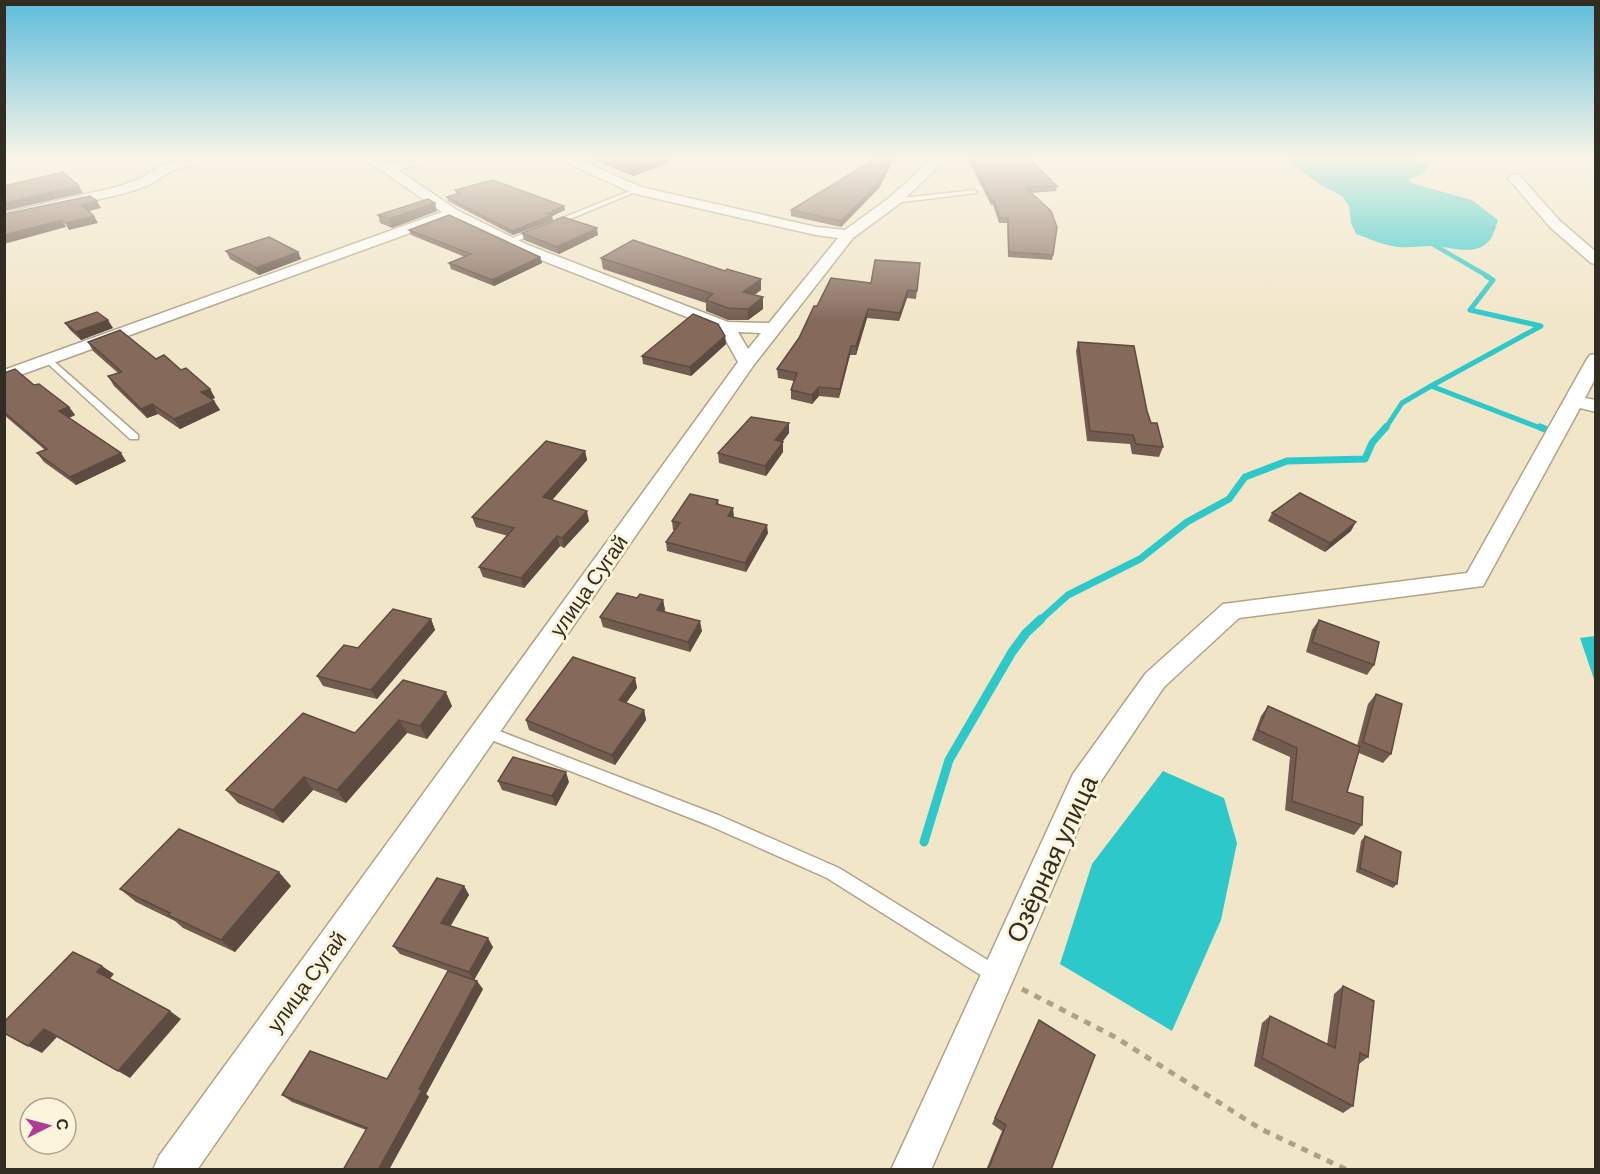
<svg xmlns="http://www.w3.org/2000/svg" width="1600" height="1174" font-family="Barlow,sans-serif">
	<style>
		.water { fill: #2cc8ca }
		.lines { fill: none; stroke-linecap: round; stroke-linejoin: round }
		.stream-far3 { stroke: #2cc8ca; stroke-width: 4.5 }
		.stream-far2 { stroke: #2cc8ca; stroke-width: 5 }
		.stream-far1 { stroke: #2cc8ca; stroke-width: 7 }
		.stream { stroke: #2cc8ca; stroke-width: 9 }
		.service-casing { stroke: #afa488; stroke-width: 3 }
		.minor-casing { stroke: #afa488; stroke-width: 3 }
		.path-far1 { stroke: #aaa18b; stroke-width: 2; stroke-dasharray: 2 2; stroke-linecap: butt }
		.path { stroke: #aaa18b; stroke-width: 5; stroke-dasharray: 7 7; stroke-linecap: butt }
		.service { fill: #fff; fill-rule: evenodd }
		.minor { fill: #fff; fill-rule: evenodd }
		.wall { fill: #725b4f }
		.shaded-wall { fill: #5d4a40 }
		.building { fill: #856a5c; stroke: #5d4a40; stroke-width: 1.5 }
		.labels { text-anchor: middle; stroke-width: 6; stroke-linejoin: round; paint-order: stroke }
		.street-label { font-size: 21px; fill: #322d22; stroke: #fdf4dc }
		.near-street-label { font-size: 26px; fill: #322d22; stroke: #fdf4dc }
	</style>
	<rect width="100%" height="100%" fill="#f2e6c9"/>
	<g class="water">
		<path d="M1281,157h136l10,10 -3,6 -15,6 2,4 61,17 26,20c-2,6 -5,17 -9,21 -15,17 -41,4 -59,5 -12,0 -26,3 -38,0 -12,-2 -24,-8 -36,-12l-5,-11 -2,-17 -7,-10 -21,-11z"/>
		<polygon points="1595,636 1596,636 1595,682 1580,638"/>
		<polygon points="1163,771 1224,798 1237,843 1221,920 1172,1031 1060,964 1092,864"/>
	</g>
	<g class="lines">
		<polyline class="stream-far3" points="1443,243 1434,245 1489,277"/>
		<g class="stream-far2">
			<polyline points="1486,276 1493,280 1470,310 1541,326 1431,386 1543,429"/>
			<polyline points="1385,429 1402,403 1431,386"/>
		</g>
		<g class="stream-far1">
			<polyline points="1540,427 1552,432"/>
			<polyline points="1039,621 1068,595 1140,559 1187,522 1229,499 1245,477 1287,461 1365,459 1372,443 1386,427"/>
		</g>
		<polyline class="stream" points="924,842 949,760 1012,652 1026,633 1041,619"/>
		<g class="service-casing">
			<g id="service">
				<polygon points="635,189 640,190 512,243 505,241"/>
				<polygon points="974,190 977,192 976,193 894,203 891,201 894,199"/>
				<polygon points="49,357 138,435 138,439 130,439 46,362 46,358"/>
				<polygon points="486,726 718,815 839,868 1002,969 1005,975 1002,981 996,984 990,981 827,878 708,825 481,736 479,732 481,728"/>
			</g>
		</g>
		<g class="minor-casing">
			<g id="minor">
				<polygon points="195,157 217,157 171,171 149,185 126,193 4,221 4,213 117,187 139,179 163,165"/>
				<path d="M358,157h16l15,8 31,-8h22l-44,13 59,40 71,35 200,77 41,1 69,-85 -22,-3 -184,-42 -77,-36h17l69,30 175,40 29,3 44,-32 41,-37 -2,-4h12l3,5 -44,42 -46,34 -100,128 -556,804h-44l6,-14 579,-794 -18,-32 -202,-79 -67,-33 -447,163v-11l438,-158 -58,-40zM738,332l23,1 -13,16z"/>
				<polygon points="1514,174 1519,175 1560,221 1596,252 1596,264 1591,263 1550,227 1508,178"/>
				<polygon points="1596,354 1596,377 1585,398 1596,400 1596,412 1580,408 1483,586 1239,618 1164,687 1095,790 931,1170 891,1170 1073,774 1146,673 1223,604 1467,573 1587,359 1590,355"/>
			</g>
		</g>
		<g class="path-far1">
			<polyline points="1482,157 1500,170"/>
			<polyline points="953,160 972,159"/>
		</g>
		<polyline class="path" points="1022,989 1115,1037 1261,1129 1347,1170"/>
		<use href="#service" class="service"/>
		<use href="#minor" class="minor"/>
	</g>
	<g class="wall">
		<polygon points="586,157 667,157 669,163 633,176"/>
		<polygon points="862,157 895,157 879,188 841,227 791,216 791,210 875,159"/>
		<polygon points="967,157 1027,157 1057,186 1056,191 1031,193 1053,255 1052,260 1008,257 1007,223 999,223 993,205 991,205"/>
		<polygon points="455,190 565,210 552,216 553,220 513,235 448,201 447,197 457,194"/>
		<polygon points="437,211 392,228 380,223 378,215"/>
		<polygon points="409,230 540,257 542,263 494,286 451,269 449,263 465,257 411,235"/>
		<polygon points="522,233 598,235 559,254 524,240"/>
		<polygon points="226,251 298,252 301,259 259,275 230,259"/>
		<polygon points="601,258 761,290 754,295 763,309 748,320 728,320 706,311 706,303 603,269"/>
		<polygon points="920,263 916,299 907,298 899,321 867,318 856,355 850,355 839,398 819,396 812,404 791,399 791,390 794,381 778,378 777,369 799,338 817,306"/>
		<polygon points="65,323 113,328 81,340 70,330"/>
		<polygon points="725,336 726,344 691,376 643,364 642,356"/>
		<polygon points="88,342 156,359 181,370 210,389 215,398 212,399 214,401 220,410 180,429 158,414 147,418 114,386 108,376 118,373 93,351"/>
		<polygon points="1078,342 1147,411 1151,423 1163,447 1159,457 1132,454 1130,444 1087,441 1076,351"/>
		<polygon points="4,373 34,385 69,407 75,415 69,418 126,461 76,485 44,462 37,453 45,450 4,415"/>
		<polygon points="789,433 782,442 783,452 766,476 719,463 718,453"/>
		<polygon points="585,451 587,460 552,500 589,521 564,548 560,546 524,588 483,577 479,567 508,536 476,527 472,517"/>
		<polygon points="718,500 719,505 734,517 768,533 746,572 667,551 666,542 675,530 673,530 672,521"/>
		<polygon points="1272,513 1351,531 1325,552 1268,521"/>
		<polygon points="637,598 663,600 665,610 664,611 702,631 690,652 603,627 600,617"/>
		<polygon points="431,619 435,630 377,699 323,686 317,676 358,648"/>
		<polygon points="1319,620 1374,665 1367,675 1306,652 1312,630"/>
		<polygon points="635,678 637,688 626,703 644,710 646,720 615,765 529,730 526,720"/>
		<polygon points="403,680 452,706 427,739 407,733 346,803 313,790 283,823 238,803 226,790 355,733"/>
		<polygon points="1376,694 1391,754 1383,763 1359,753 1347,792 1362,825 1354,835 1285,810 1290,757 1252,740 1261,716 1268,706 1357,746 1368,704"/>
		<polygon points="498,781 569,782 556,806 502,790"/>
		<polygon points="1365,836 1397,884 1393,888 1356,872 1361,841"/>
		<polygon points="291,886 235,952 183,928 175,921 136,902 120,889"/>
		<polygon points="464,886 469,895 450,926 493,947 474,980 400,954 393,946"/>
		<polygon points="1343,986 1368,1057 1359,1064 1353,1106 1343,1113 1254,1066 1262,1023 1270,1016 1327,1045 1334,994"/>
		<polygon points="483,989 426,1094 429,1097 366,1130 292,1102 282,1095 387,1079"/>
		<polygon points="1039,1020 1051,1170 986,1170 1002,1131 992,1124"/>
	</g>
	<g class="shaded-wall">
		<polygon points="893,157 895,157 879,188 841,227 841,221"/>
		<polygon points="668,158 669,163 633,176 633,170"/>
		<polygon points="79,186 83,193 4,211 4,203"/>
		<polygon points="97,201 101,208 86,212 82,205"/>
		<polygon points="435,203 437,211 392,228 389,219"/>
		<polygon points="564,206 565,210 552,216 553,220 513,235 512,231 547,214"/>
		<polygon points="94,216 98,223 69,230 65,223"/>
		<polygon points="62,220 66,227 4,244 4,235"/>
		<polygon points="597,228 598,235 559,254 557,247"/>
		<polygon points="298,252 301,259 259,275 256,268"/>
		<polygon points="540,257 542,263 494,286 492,280"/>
		<polygon points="761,279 761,290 744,303 743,292"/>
		<polygon points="908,290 907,298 899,321 900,313"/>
		<polygon points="763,297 763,309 748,320 748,309"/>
		<polygon points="868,309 867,318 856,355 856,346"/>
		<polygon points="108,320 113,328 81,340 76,332"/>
		<polygon points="725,336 726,344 691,376 690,367"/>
		<polygon points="851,346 850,355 839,398 840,389"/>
		<polygon points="819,387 819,396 812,404 812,395"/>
		<polygon points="210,389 215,398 206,402 201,392"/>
		<polygon points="214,401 220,410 180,429 174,419"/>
		<polygon points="152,404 158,414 147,418 141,409"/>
		<polygon points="69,407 75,415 65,420 59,411"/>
		<polygon points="789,423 789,433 776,450 775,440"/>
		<polygon points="783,442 783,452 766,476 765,466"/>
		<polygon points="585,451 587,460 546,507 543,497"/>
		<polygon points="121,453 126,461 76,485 70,477"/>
		<polygon points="733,508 734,517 728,516"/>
		<polygon points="587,511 589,521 564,548 562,538"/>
		<polygon points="1356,522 1351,531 1325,552 1330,543"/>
		<polygon points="767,525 768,533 746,572 745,563"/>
		<polygon points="557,536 560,546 524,588 521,578"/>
		<polygon points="663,600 665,610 658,620 657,610"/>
		<polygon points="431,619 435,630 377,699 371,690"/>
		<polygon points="700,621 702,631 690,652 688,642"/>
		<polygon points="635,678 637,688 621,710 619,700"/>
		<polygon points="446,692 452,706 427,739 420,726"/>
		<polygon points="644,710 646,720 615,765 612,755"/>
		<polygon points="399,720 407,733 346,803 337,790"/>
		<polygon points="566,772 569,782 556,806 552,796"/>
		<polygon points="304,777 313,790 283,823 273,810"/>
		<polygon points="279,872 291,886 235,952 221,940"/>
		<polygon points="464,886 469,895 447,932 441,923"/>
		<polygon points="488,938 493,947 474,980 469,972"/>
		<polygon points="102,966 114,974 109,980 97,972"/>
		<polygon points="477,981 483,989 426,1094 429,1097 389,1170 378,1170 419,1089"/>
		<polygon points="170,1011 181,1019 130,1078 118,1071"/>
		<polygon points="44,1029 57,1037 42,1053 28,1046"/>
	</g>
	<g class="building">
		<polygon points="599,157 667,157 668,158 633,170"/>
		<polygon points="878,157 893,157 879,183 841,221 791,210"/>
		<polygon points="970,157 1027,157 1057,186 1026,188 1051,211 1057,227 1053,255 1009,252 1008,218 1000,218 994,200 992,200"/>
		<polygon points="63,172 79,186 4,203 4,186"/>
		<polygon points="493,180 564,206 547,214 552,215 512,231 447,197 460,193 455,190"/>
		<polygon points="90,196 97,201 82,205 94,216 65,223 62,220 4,235 4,214"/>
		<polygon points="428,199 435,203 389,219 378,215"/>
		<polygon points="449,215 540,257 492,280 449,263 471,254 409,230"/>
		<polygon points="563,217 597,228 557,247 522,233"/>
		<polygon points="269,237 298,252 256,268 226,251"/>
		<polygon points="633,240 725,271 727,269 761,279 743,292 763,297 748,309 728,308 706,300 713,294 601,258"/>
		<polygon points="875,260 920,263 917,291 908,290 900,313 868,309 856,346 851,346 840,389 819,387 812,395 791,390 797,373 777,369 799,338 814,306 817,306 831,278 871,283"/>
		<polygon points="97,312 108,320 76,332 65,323"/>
		<polygon points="693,314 718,324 725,336 690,367 642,356"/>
		<polygon points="120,330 156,359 164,355 181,370 186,368 210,389 201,392 214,401 174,419 152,404 141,409 108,376 122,372 88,342"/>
		<polygon points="1078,342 1134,346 1147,411 1151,423 1157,423 1163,447 1136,444 1133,435 1090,431"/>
		<polygon points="15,369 34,385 39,384 69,407 59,411 121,453 70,477 37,453 47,449 4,412 4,373"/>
		<polygon points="751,417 789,423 775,440 783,442 765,466 718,453"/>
		<polygon points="546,441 585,451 543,497 587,511 562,538 557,536 521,578 479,567 514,528 472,517"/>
		<polygon points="1300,493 1356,522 1330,543 1272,513"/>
		<polygon points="690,494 718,500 716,504 733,508 728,516 767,525 745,563 666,542 680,523 672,521"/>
		<polygon points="617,593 637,598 640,594 663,600 657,610 700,621 688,642 600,617"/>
		<polygon points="393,609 431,619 371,690 317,676 344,645 358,648"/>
		<polygon points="1319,620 1379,642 1374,665 1312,642"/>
		<polygon points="573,657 635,678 619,700 644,710 612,755 526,720"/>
		<polygon points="403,680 446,692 420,726 399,720 337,790 304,777 273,810 226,790 303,713 355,733"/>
		<polygon points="1376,694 1402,704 1391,754 1363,742"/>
		<polygon points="1268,706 1360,747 1347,792 1363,797 1362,825 1292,801 1297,748 1258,730"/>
		<polygon points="513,757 566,772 552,796 498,781"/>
		<polygon points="179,829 279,872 221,940 168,915 170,913 120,889"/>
		<polygon points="1365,836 1401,852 1397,884 1360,868"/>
		<polygon points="437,878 464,886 441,923 488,938 469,972 393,946"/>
		<polygon points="73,952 102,966 97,972 170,1011 118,1071 44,1029 28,1046 4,1033 4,1022"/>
		<polygon points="448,971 477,981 419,1089 422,1090 378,1170 343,1170 367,1128 282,1095 310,1051 387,1079"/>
		<polygon points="1343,986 1374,1001 1368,1057 1360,1053 1353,1106 1262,1058 1270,1016 1335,1048"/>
		<polygon points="1039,1020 1095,1055 1051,1170 988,1170 1006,1125 995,1118"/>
	</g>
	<linearGradient id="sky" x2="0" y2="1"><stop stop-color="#5dbcdc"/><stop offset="0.49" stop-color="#f9f4e7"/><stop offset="1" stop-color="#f9f4e7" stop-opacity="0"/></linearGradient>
	<rect width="1600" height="322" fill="url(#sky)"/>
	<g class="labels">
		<g class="street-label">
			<text transform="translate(589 586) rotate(-55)" y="7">улица Сугай</text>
			<text transform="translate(307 982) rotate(-54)" y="7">улица Сугай</text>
		</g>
		<g class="near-street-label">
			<text transform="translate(1052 859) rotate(-65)" y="9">Озёрная улица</text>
		</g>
	</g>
	<rect width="1600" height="1174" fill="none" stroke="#322d22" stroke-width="12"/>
	<g transform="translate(48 1126) rotate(84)"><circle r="28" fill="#fdf4dc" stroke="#aca492" stroke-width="1.5"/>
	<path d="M0-4.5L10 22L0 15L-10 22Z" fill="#af3c96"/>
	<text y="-9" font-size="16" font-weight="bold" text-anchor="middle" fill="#322d22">С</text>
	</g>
</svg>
